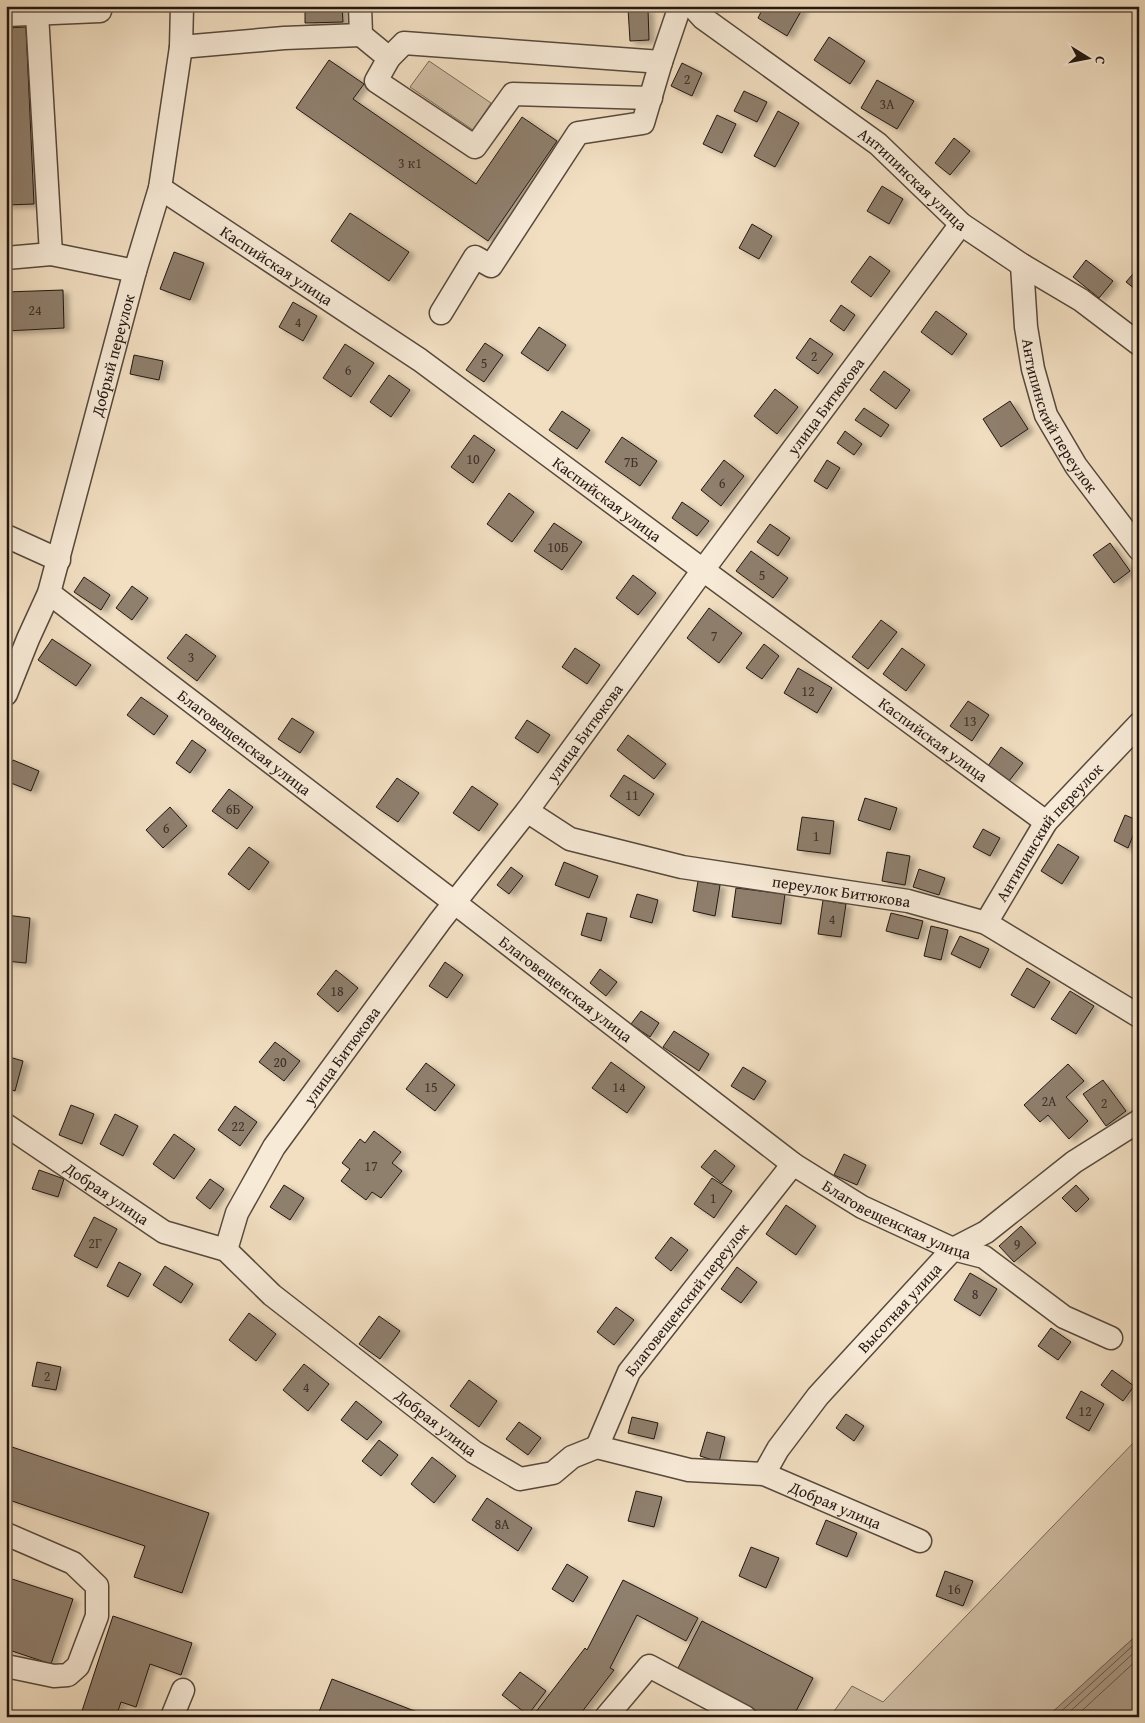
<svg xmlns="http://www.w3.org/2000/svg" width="1145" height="1723" font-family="'Gentium Book Plus',serif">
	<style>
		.green { fill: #cfbda4; stroke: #796a5a }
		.water { fill: #ac9b86; stroke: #756657 }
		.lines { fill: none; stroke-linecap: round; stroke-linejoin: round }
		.shore { stroke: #68594c; stroke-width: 1 }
		.building { fill: #8f7f6d; stroke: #231711; filter: url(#shadow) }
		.minor-casing { stroke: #57493d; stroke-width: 25 }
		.minor { stroke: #f7ead7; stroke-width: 22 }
		.labels { text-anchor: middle; stroke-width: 4; stroke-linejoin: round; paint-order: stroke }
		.number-label { font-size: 14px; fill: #3e3128 }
		.street-label { font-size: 16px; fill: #231711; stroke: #f7ead7 }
	</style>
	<defs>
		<filter id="shadow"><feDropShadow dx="5.5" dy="3" stdDeviation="2.5" flood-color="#0004"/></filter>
	</defs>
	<rect width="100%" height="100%" fill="#f2dfc2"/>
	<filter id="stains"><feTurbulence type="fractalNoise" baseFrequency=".004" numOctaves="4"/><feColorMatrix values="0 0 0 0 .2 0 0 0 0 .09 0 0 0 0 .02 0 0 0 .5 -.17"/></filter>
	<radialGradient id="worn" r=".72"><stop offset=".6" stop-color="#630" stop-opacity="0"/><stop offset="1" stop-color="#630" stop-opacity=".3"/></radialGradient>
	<g class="green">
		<polygon points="429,61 491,103 473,130 410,87"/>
		<polygon points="1139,1437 1139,1633 1047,1717 830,1717 852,1686 883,1702"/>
	</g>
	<polygon class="water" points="1139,1633 1139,1717 1047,1717"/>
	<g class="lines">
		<g class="shore">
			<polyline points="1055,1717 1139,1640"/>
			<polyline points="1064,1717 1139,1648"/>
			<polyline points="1075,1717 1139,1658"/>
		</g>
	</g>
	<g class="building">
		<polygon points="305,6 342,6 343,22 305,23"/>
		<polygon points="764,6 804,6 787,36 758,18"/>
		<polygon points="628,9 648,9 649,40 630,41"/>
		<polygon points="26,27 34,204 6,205 6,28"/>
		<polygon points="829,37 865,61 850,84 814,60"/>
		<polygon points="329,60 364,84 353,99 476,184 522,117 557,141 488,241 296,108"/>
		<polygon points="682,63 702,73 692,96 671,86"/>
		<polygon points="877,80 914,101 897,129 861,108"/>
		<polygon points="744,91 767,102 757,122 734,111"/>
		<polygon points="778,111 799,123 775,167 754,156"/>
		<polygon points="717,115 736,124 722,153 703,144"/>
		<polygon points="954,138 970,151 950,175 935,163"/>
		<polygon points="882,186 903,199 889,224 867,211"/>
		<polygon points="350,213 409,252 389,281 331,241"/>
		<polygon points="752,224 772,236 759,259 739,248"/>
		<polygon points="174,252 204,263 190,300 160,289"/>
		<polygon points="870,256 890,271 871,297 851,282"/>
		<polygon points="1086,260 1113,281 1099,298 1073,277"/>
		<polygon points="1139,267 1139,292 1126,282"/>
		<polygon points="63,290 64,328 6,331 6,292"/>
		<polygon points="293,302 317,316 303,341 279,327"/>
		<polygon points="841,305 855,315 844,331 830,321"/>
		<polygon points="936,311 967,334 952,355 921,332"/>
		<polygon points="539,327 566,345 548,371 521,353"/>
		<polygon points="810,338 833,354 818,374 796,358"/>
		<polygon points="485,343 503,355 484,382 466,370"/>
		<polygon points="345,344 374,363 351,397 323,378"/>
		<polygon points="134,355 163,361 159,380 130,374"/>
		<polygon points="884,371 910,390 896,409 870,390"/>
		<polygon points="389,375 410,390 391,417 370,402"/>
		<polygon points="775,389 798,407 777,434 754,416"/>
		<polygon points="1010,401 1028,429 1001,447 983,419"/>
		<polygon points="864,408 889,425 881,437 855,420"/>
		<polygon points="562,411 590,430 577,449 549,430"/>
		<polygon points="845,431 862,444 854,455 837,443"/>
		<polygon points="474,435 495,450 473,483 451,467"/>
		<polygon points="622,437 657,461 640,486 605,462"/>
		<polygon points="724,460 744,476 721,506 701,490"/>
		<polygon points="827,460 840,468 827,489 814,481"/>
		<polygon points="509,493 534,512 512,542 487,524"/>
		<polygon points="682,502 709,521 697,536 672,518"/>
		<polygon points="554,523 582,542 562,570 534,551"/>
		<polygon points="770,524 790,538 778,556 757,542"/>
		<polygon points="1110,543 1130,571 1114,583 1093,555"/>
		<polygon points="751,551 788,578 773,598 736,571"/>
		<polygon points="633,575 656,593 638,615 616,598"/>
		<polygon points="84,577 110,595 101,610 74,592"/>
		<polygon points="132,586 148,598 132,620 116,608"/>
		<polygon points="709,608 742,633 719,663 687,638"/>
		<polygon points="881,620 897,632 868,669 852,657"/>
		<polygon points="186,634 216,656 197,681 167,658"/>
		<polygon points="52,639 91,665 76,686 38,660"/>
		<polygon points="764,644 779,656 762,679 746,668"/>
		<polygon points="575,648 600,665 587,684 562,667"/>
		<polygon points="902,648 925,665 906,691 883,674"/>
		<polygon points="798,668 832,688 817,713 784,693"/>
		<polygon points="141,697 168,716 154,735 127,715"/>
		<polygon points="968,701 989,715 972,741 950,726"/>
		<polygon points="292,718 314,732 300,753 278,739"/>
		<polygon points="527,720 550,735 538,753 515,738"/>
		<polygon points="628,735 666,764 654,779 617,750"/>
		<polygon points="192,740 206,750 190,773 176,763"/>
		<polygon points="1001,747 1023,763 1009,781 988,766"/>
		<polygon points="13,760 39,771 31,791 6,781 6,775"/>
		<polygon points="624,775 654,794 639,816 610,796"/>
		<polygon points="397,778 419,793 398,822 376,807"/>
		<polygon points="472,786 498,804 479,831 453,813"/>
		<polygon points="229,789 253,807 237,829 212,811"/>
		<polygon points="865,798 897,808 890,830 858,820"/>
		<polygon points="170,807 187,826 163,848 146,830"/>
		<polygon points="1125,815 1139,821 1128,848 1114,841"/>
		<polygon points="802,817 834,821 830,854 797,850"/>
		<polygon points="983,829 1000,838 990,856 973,847"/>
		<polygon points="1058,844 1079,857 1062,884 1041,871"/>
		<polygon points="249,847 269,862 249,890 228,874"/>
		<polygon points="887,852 910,856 905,885 882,881"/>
		<polygon points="564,862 598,876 589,898 555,885"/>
		<polygon points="511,867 523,876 509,894 497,885"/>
		<polygon points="919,869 945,878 939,895 913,887"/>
		<polygon points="698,881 720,885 715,916 693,911"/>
		<polygon points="736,888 785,894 781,924 732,917"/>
		<polygon points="637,894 658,900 652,923 630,917"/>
		<polygon points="823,900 846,904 841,937 818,934"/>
		<polygon points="587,913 607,918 601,941 581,935"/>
		<polygon points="891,913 923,921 918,939 886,931"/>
		<polygon points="6,915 30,918 26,963 6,961"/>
		<polygon points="931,926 948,930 941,960 924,956"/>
		<polygon points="960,936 989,949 980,968 951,954"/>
		<polygon points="445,962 463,975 447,998 429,986"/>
		<polygon points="1027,968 1050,982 1034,1008 1011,995"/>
		<polygon points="600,969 617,982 606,996 590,983"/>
		<polygon points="336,970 358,988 338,1012 317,994"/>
		<polygon points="1070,991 1094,1006 1076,1034 1051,1019"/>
		<polygon points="641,1011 659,1023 650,1037 631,1024"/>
		<polygon points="674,1031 709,1054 699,1071 663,1047"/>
		<polygon points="275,1042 300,1061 284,1081 259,1062"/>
		<polygon points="6,1056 23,1061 15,1091 6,1088"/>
		<polygon points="611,1062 645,1087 627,1113 592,1088"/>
		<polygon points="426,1063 455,1085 435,1111 406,1089"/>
		<polygon points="1068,1064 1084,1081 1066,1097 1088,1121 1069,1139 1048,1115 1040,1122 1024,1105"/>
		<polygon points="743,1067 766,1081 754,1100 731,1086"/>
		<polygon points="1103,1080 1126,1111 1106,1126 1083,1094"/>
		<polygon points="71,1105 94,1114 82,1144 59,1135"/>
		<polygon points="235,1106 257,1122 240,1146 218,1130"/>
		<polygon points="115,1114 138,1126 123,1156 100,1144"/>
		<polygon points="374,1131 401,1152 392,1163 402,1171 381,1198 372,1192 366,1200 341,1181 350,1169 342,1163 360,1139 365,1143"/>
		<polygon points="174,1134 195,1149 174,1179 153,1164"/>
		<polygon points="715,1150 735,1166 722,1183 701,1167"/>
		<polygon points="844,1154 866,1165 857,1185 834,1175"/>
		<polygon points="39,1170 64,1179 58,1197 32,1189"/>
		<polygon points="712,1178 732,1191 714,1218 694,1204"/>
		<polygon points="210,1179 224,1189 210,1209 196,1198"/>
		<polygon points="284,1185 304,1198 290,1220 270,1207"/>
		<polygon points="1076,1185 1089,1199 1076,1212 1062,1198"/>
		<polygon points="786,1205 816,1226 796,1255 766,1234"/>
		<polygon points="94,1217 117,1229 97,1268 74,1256"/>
		<polygon points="1021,1226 1036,1243 1014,1262 999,1246"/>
		<polygon points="671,1237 688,1250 671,1271 655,1258"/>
		<polygon points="119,1262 141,1274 128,1297 107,1286"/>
		<polygon points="165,1266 193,1284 181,1303 153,1285"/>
		<polygon points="737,1267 757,1282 741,1303 721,1289"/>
		<polygon points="970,1273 997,1289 980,1316 954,1300"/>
		<polygon points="616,1307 634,1320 614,1345 597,1332"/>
		<polygon points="249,1313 276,1334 256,1361 229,1340"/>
		<polygon points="379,1316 400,1331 380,1359 359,1344"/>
		<polygon points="1051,1328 1071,1342 1058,1360 1038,1346"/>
		<polygon points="37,1362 61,1367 56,1390 32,1386"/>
		<polygon points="304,1364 329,1384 308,1411 283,1390"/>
		<polygon points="1112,1370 1134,1386 1123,1401 1101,1385"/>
		<polygon points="469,1380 497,1401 479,1427 450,1406"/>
		<polygon points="1081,1391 1104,1404 1089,1431 1066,1418"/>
		<polygon points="356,1401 382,1422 367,1440 341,1420"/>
		<polygon points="846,1414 864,1426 854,1441 836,1428"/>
		<polygon points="632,1417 658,1423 654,1439 628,1433"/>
		<polygon points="519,1422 541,1438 528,1455 506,1439"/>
		<polygon points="707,1432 725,1437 719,1462 700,1456"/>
		<polygon points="379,1440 398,1455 381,1476 362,1461"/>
		<polygon points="6,1445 209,1513 182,1593 134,1577 145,1546 6,1499"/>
		<polygon points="432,1457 456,1476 434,1503 411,1484"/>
		<polygon points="636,1491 662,1497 654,1527 628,1521"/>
		<polygon points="487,1498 532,1528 518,1551 472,1520"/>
		<polygon points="826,1520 857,1533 847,1557 816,1544"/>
		<polygon points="751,1547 779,1558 766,1588 739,1576"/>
		<polygon points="567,1564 588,1577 573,1602 552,1589"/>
		<polygon points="945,1571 973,1581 963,1606 936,1596"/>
		<polygon points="6,1577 73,1599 51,1664 6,1649"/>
		<polygon points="623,1580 698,1618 686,1641 637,1615 610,1668 614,1670 578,1717 532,1717 585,1648 587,1650"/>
		<polygon points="113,1616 192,1643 181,1675 150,1664 136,1707 121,1702 116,1717 80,1717"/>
		<polygon points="702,1621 813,1678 793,1717 768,1717 677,1670"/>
		<polygon points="520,1672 546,1691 528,1715 502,1695"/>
		<polygon points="332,1679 430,1717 317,1717"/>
	</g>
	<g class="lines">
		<g class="minor-casing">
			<g id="minor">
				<polyline points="360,6 361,35 389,58 376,81 475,147 513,94 651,98"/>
				<path id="s1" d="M692,6l11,12 175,126 83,80 61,41 59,35 58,44"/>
				<polyline points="37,14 51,254"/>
				<polyline points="6,15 100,11 101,6"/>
				<polyline points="181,47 284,38 361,35"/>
				<polyline points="389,58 404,43 661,62"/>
				<path id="s2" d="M160,188l260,172 283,210 343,252"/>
				<polyline points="6,258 51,254 135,271"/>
				<path id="s3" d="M1022,265l4,62 7,42 13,46 30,51 63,83"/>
				<polyline points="441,313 475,257 491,266 578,133 643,123 661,62 680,6"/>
				<polyline points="6,536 59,560"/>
				<path id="s4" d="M49,593l406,310 338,261 69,43 91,42 31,8 80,60 47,21"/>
				<path id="s5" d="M6,694l22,-55 21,-46 86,-322 25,-83 21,-141 1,-41"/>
				<path id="s6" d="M527,811l43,28 112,28 226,34 78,22 153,93"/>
				<path id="s7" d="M986,923l60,-101 93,-98"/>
				<path id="s8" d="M6,1125l158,107 62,18 46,45 202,157 46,27 33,-6 19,-16 25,-10 92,23 75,4 156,67"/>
				<path id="s9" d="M226,1250l11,-37 37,-66 166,-226 87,-110 176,-241 258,-346"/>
				<path id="s10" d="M597,1447l32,-75 164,-208"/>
				<path id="s11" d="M764,1474l14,-25 40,-53 135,-147 33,-17 88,-70 65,-41"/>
				<polyline points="6,1534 73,1563 97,1586 97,1616 78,1666 68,1675 54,1676 6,1666"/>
				<polyline points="172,1717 183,1690"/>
				<polyline points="606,1717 649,1666 745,1717"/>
			</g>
		</g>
		<use href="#minor" class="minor"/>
	</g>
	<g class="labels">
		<g class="number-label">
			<text x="687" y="84">2</text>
			<text x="887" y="109">3А</text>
			<text x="410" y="168">3 к1</text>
			<text x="35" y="315">24</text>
			<text x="298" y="327">4</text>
			<text x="814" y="361">2</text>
			<text x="484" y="368">5</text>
			<text x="348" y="375">6</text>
			<text x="473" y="464">10</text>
			<text x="631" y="467">7Б</text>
			<text x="722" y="488">6</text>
			<text x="558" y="552">10Б</text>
			<text x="762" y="580">5</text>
			<text x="714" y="641">7</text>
			<text x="191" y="662">3</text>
			<text x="808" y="696">12</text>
			<text x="970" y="726">13</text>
			<text x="632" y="800">11</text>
			<text x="233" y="814">6Б</text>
			<text x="166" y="833">6</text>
			<text x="816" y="841">1</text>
			<text x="832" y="924">4</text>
			<text x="337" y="996">18</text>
			<text x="280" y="1067">20</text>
			<text x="431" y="1092">15</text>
			<text x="619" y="1092">14</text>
			<text x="1049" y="1106">2А</text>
			<text x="1104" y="1108">2</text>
			<text x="238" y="1131">22</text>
			<text x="371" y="1171">17</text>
			<text x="713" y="1203">1</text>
			<text x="95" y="1248">2Г</text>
			<text x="1017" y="1249">9</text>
			<text x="975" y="1299">8</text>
			<text x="47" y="1381">2</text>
			<text x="306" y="1392">4</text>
			<text x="1085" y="1416">12</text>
			<text x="502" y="1529">8А</text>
			<text x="954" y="1594">16</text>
		</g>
		<g class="street-label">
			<text dy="6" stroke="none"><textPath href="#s1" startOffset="281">Антипинская улица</textPath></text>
			<text dy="6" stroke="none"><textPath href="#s2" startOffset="140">Каспийская улица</textPath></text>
			<text dy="6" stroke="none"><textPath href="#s5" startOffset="356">Добрый переулок</textPath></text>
			<text dy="6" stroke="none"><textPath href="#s9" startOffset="1038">улица Битюкова</textPath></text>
			<text dy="6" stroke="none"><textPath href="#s3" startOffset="158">Антипинский переулок</textPath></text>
			<text dy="6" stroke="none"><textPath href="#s2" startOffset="545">Каспийская улица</textPath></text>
			<text dy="6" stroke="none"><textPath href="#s9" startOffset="632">улица Битюкова</textPath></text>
			<text dy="6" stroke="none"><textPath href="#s2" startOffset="950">Каспийская улица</textPath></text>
			<text dy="6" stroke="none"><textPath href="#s4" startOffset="246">Благовещенская улица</textPath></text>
			<text dy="6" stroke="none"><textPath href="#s7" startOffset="111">Антипинский переулок</textPath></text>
			<text dy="6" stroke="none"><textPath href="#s6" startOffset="328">переулок Битюкова</textPath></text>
			<text dy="6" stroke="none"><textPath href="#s4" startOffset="651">Благовещенская улица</textPath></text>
			<text dy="6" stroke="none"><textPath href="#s9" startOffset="228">улица Битюкова</textPath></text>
			<text dy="6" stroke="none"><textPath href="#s8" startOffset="122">Добрая улица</textPath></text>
			<text dy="6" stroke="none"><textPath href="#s4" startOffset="1056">Благовещенская улица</textPath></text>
			<text dy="6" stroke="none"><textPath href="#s10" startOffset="174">Благовещенский переулок</textPath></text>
			<text dy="6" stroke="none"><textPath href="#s11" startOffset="215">Высотная улица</textPath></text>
			<text dy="6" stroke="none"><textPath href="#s8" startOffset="528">Добрая улица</textPath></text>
			<text dy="6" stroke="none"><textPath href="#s8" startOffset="962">Добрая улица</textPath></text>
		</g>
	</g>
	<rect width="1145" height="1723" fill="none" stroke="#f2dfc2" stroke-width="25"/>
	<rect x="8" y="8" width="1130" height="1708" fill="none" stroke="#231711" stroke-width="2.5"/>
	<rect x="12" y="12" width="1120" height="1698" fill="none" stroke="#231711"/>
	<g transform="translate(1088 58) rotate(100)" stroke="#f7ead7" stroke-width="4" paint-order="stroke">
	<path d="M0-4L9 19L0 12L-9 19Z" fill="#231711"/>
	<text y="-8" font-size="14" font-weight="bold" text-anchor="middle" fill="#231711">С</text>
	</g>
	<rect width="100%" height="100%" filter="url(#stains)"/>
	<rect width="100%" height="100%" fill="url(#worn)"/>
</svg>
